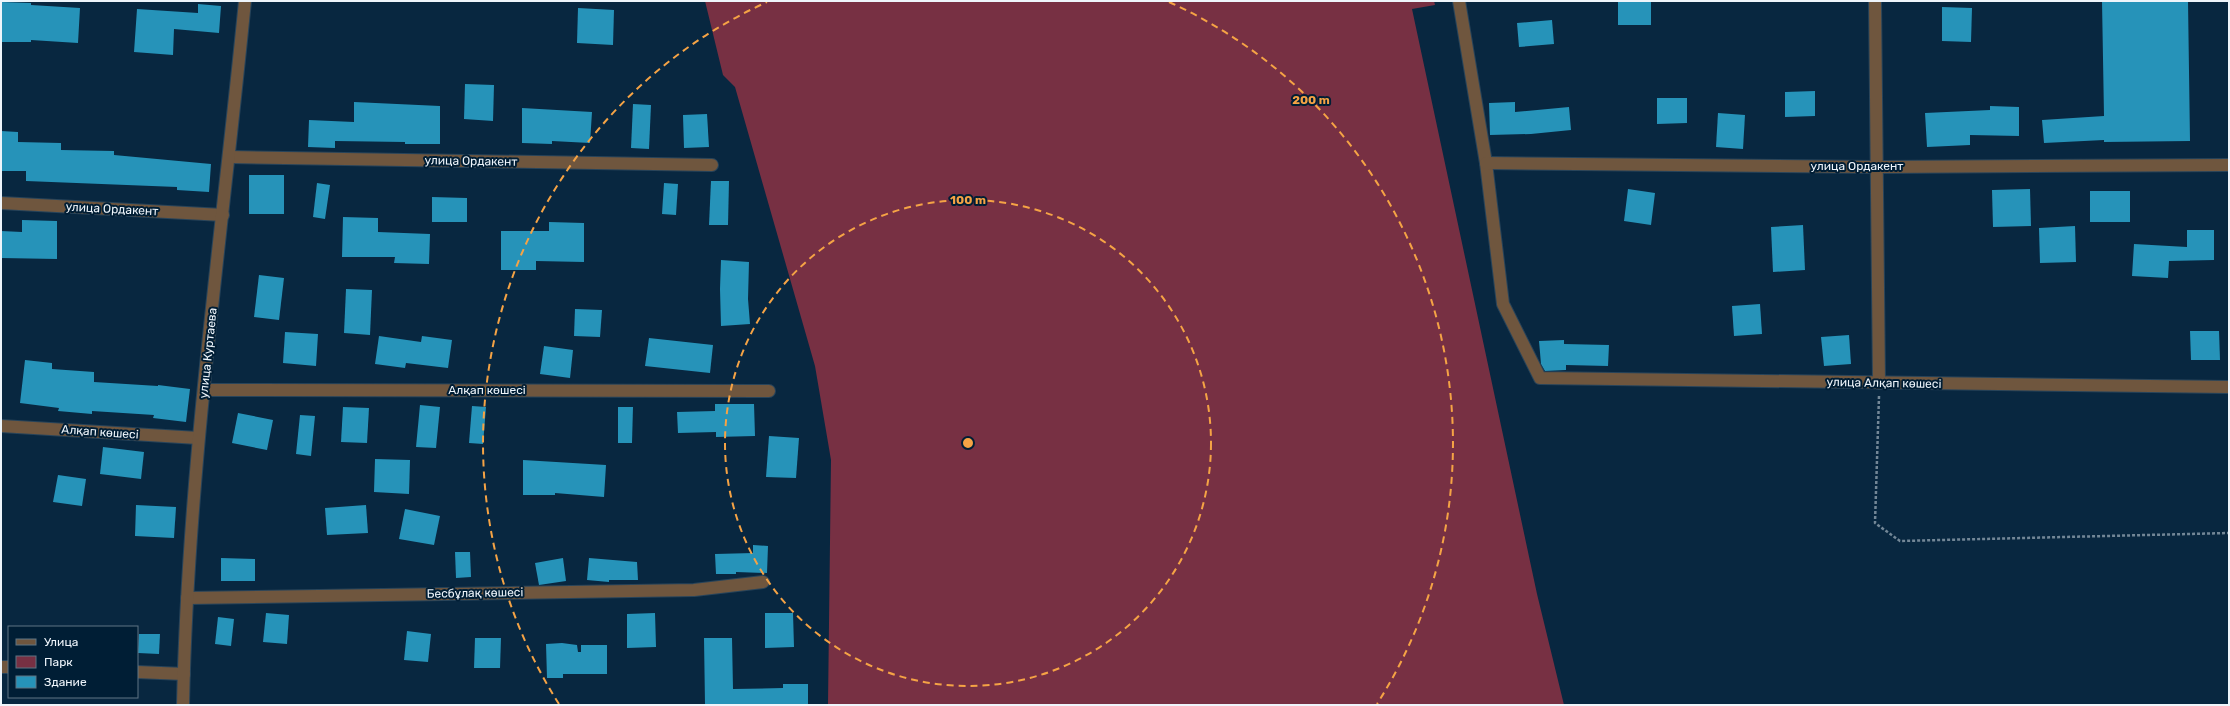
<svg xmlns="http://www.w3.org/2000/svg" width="2230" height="706" font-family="Rubik,sans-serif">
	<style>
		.green { fill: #773043 }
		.building { fill: #2693b9 }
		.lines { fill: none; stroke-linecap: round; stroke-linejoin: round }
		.minor-casing { stroke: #28445a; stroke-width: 14 }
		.path { stroke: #738797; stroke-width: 2.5; stroke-dasharray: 3 2; stroke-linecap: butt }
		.minor { stroke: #6f563e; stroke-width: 12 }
		.ring { fill: none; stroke: #f5a345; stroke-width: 2; stroke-dasharray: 7 5 }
		.labels { text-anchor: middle; stroke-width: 4; stroke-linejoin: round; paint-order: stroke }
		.street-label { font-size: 12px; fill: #eef5fb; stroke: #001e35 }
		.centre { fill: #f5a345; stroke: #001e35; stroke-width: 2 }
		.ring-label { font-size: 12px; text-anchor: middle; font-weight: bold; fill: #f5a345; stroke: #001e35; stroke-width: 4; stroke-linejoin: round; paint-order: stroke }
	</style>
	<rect width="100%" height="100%" fill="#082740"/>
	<polygon class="green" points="705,1 1434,1 1435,5 1412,9 1537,594 1564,705 828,705 831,460 815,366 735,87 723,75"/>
	<g class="building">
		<rect x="1618" y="1" width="33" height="24"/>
		<polygon points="2102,1 2188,1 2190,141 2104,142 2104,140 2044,143 2042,120 2104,116"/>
		<polygon points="1,2 31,3 31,5 80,8 78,43 31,40 31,42 1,42"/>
		<polygon points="198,4 221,6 219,33 174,29 173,55 134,52 137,9 198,13"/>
		<polygon points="1942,7 1972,8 1971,42 1942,41"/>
		<polygon points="578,8 614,10 613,45 577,43"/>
		<polygon points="1552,20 1554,44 1519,47 1517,23"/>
		<polygon points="465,84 494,85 493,121 464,119"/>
		<polygon points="1815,91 1815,116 1785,117 1785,92"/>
		<polygon points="1657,98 1687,98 1687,123 1657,124"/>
		<polygon points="354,102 440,106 440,144 405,144 405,142 335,141 335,148 308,147 309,120 354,122"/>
		<polygon points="1515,102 1515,112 1569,107 1571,130 1531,134 1490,135 1489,103"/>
		<polygon points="633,104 651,105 649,149 631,148"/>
		<polygon points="1990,106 2019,107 2019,136 1970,135 1970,145 1927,147 1925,113 1990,110"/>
		<polygon points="522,108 592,112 590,143 552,141 552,144 522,143"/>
		<polygon points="1718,113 1745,115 1743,149 1716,147"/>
		<polygon points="707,114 709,147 684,148 683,115"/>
		<polygon points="1,131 18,132 18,142 61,143 61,150 114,151 114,155 211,164 209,192 177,190 177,187 26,181 26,171 1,171"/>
		<rect x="249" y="175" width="35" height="39"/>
		<polygon points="711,181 729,181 728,225 709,225"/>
		<polygon points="317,183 330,185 325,219 313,217"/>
		<polygon points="664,183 678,184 676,215 662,214"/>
		<polygon points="1628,189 1655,193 1651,225 1624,221"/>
		<polygon points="2030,189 2031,226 1993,227 1992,190"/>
		<rect x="2090" y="191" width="40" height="31"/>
		<polygon points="432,197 467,198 467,222 432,222"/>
		<polygon points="343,217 378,218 378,232 430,234 429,264 394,263 395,257 342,257"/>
		<polygon points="22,220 57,221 57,259 1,258 1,231 22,232"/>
		<polygon points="549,222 584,223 584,262 536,261 536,270 501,270 501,231 549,231"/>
		<polygon points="1803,225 1805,270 1773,272 1771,227"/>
		<polygon points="2075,226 2076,262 2040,263 2039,228"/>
		<polygon points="2187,230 2214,230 2214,260 2169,261 2168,278 2132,276 2134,244 2187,247"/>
		<polygon points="721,260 749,262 748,299 750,324 721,326 720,289"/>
		<polygon points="259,275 284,278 279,320 254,317"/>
		<polygon points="346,289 372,290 370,335 344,333"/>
		<polygon points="1760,304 1762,334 1734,336 1732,306"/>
		<polygon points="575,309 602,310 600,337 574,336"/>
		<polygon points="2190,331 2219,331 2220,360 2191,360"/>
		<polygon points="285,332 318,334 316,366 283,363"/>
		<polygon points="1849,335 1851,364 1824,366 1821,337"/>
		<polygon points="379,336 421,342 422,336 452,340 448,368 406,363 405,368 375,364"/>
		<polygon points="649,338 713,345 710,373 645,366"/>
		<polygon points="1564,340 1564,344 1609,345 1608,366 1566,365 1566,370 1545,371 1541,364 1539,341"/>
		<polygon points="544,346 573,350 570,378 540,374"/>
		<polygon points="25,360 52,363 52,369 94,372 94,382 158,386 158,385 190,389 186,422 153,418 154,415 92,411 92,414 58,411 59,408 20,403"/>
		<polygon points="715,404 754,404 755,436 716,437 716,432 678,433 677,412 715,411"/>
		<polygon points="420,405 440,407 436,448 416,447"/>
		<polygon points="472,406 486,407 483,444 469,443"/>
		<polygon points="343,407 369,408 367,443 341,442"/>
		<polygon points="618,407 633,407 632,443 618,443"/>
		<polygon points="238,413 273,420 267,450 232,443"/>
		<polygon points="300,415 315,416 311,456 296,454"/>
		<polygon points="769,436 799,438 796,478 766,477"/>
		<polygon points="103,447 144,452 141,479 100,474"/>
		<polygon points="375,459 410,460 409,494 374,492"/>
		<polygon points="523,460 606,465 604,497 555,493 555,495 523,495"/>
		<polygon points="58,475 86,479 82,506 53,502"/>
		<polygon points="136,505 176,507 174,538 135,536"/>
		<polygon points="366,505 368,533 327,535 325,508"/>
		<polygon points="405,509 440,516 434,545 399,539"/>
		<polygon points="753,545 768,546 767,573 736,572 736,574 716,574 715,554 753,553"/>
		<polygon points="455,552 470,552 471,577 456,578"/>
		<polygon points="221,558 255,559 255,581 221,581"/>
		<polygon points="563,558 566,581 539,585 535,563"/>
		<polygon points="589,558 637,562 638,580 609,580 609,582 587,580"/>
		<polygon points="266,613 289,615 287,644 263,642"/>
		<polygon points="655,613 656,647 627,648 627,614"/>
		<polygon points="765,613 793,613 794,647 765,648"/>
		<polygon points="218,617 234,619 231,646 215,644"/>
		<polygon points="407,631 431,634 428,662 404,660"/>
		<polygon points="139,634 160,634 159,654 138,653"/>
		<polygon points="475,638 501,638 500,668 474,668"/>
		<polygon points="704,638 732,638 733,689 783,688 783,684 808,684 808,705 705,705"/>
		<polygon points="562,643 577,645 578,652 581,652 581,645 607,645 607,674 563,674 563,678 547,678 546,644"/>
	</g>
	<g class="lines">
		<g class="minor-casing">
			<g id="minor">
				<polyline points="1459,1 1486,163 1503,304 1540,378 2229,387"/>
				<polyline points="1875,1 1879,383"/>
				<polyline points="230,157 712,165"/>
				<polyline points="1486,163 1878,167 2229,165"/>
				<polyline points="1,203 223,215"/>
				<polyline points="204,390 769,391"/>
				<polyline points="1,426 198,438"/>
				<polyline points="187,598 694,590 763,582"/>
				<polyline points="1,667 9,667"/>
				<polyline points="137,672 184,674"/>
				<path d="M183,705c5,-236 39,-470 62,-704"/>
			</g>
		</g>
		<polyline class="path" points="1879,396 1875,523 1900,541 2229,533"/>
		<use href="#minor" class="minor"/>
	</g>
	<g class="ring">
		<circle cx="968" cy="443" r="243"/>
		<path d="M559 704A485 485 0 0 1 767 2M1169 2A485 485 0 0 1 1377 704"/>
	</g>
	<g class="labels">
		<g class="street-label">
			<text transform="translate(471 161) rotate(1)" y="4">улица Ордакент</text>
			<text x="1857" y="170">улица Ордакент</text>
			<text transform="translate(112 209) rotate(3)" y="4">улица Ордакент</text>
			<text transform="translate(208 353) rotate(-84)" y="4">улица Куртаева</text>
			<text transform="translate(1884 383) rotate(1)" y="4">улица Алқап көшесі</text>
			<text x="487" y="394">Алқап көшесі</text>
			<text transform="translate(100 432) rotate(4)" y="4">Алқап көшесі</text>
			<text transform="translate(475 593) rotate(-1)" y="4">Бесбұлақ көшесі</text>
		</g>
	</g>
	<circle cx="968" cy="443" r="6" class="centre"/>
	<g class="ring-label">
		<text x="1311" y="104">200 m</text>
		<text x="968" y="204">100 m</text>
	</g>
	<rect width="2230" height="706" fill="none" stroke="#eef5fb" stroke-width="4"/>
	<rect x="8" y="626" width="130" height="72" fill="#001e35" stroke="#5f7484"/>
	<rect x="16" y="639" width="20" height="6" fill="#6f563e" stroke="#5f7484"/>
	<text x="44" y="646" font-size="12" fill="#eef5fb">Улица</text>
	<rect x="16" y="656" width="20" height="12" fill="#773043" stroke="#5f7484"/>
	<text x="44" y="666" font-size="12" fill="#eef5fb">Парк</text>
	<rect x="16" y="676" width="20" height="12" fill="#2693b9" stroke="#5f7484"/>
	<text x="44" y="686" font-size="12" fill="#eef5fb">Здание</text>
</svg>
